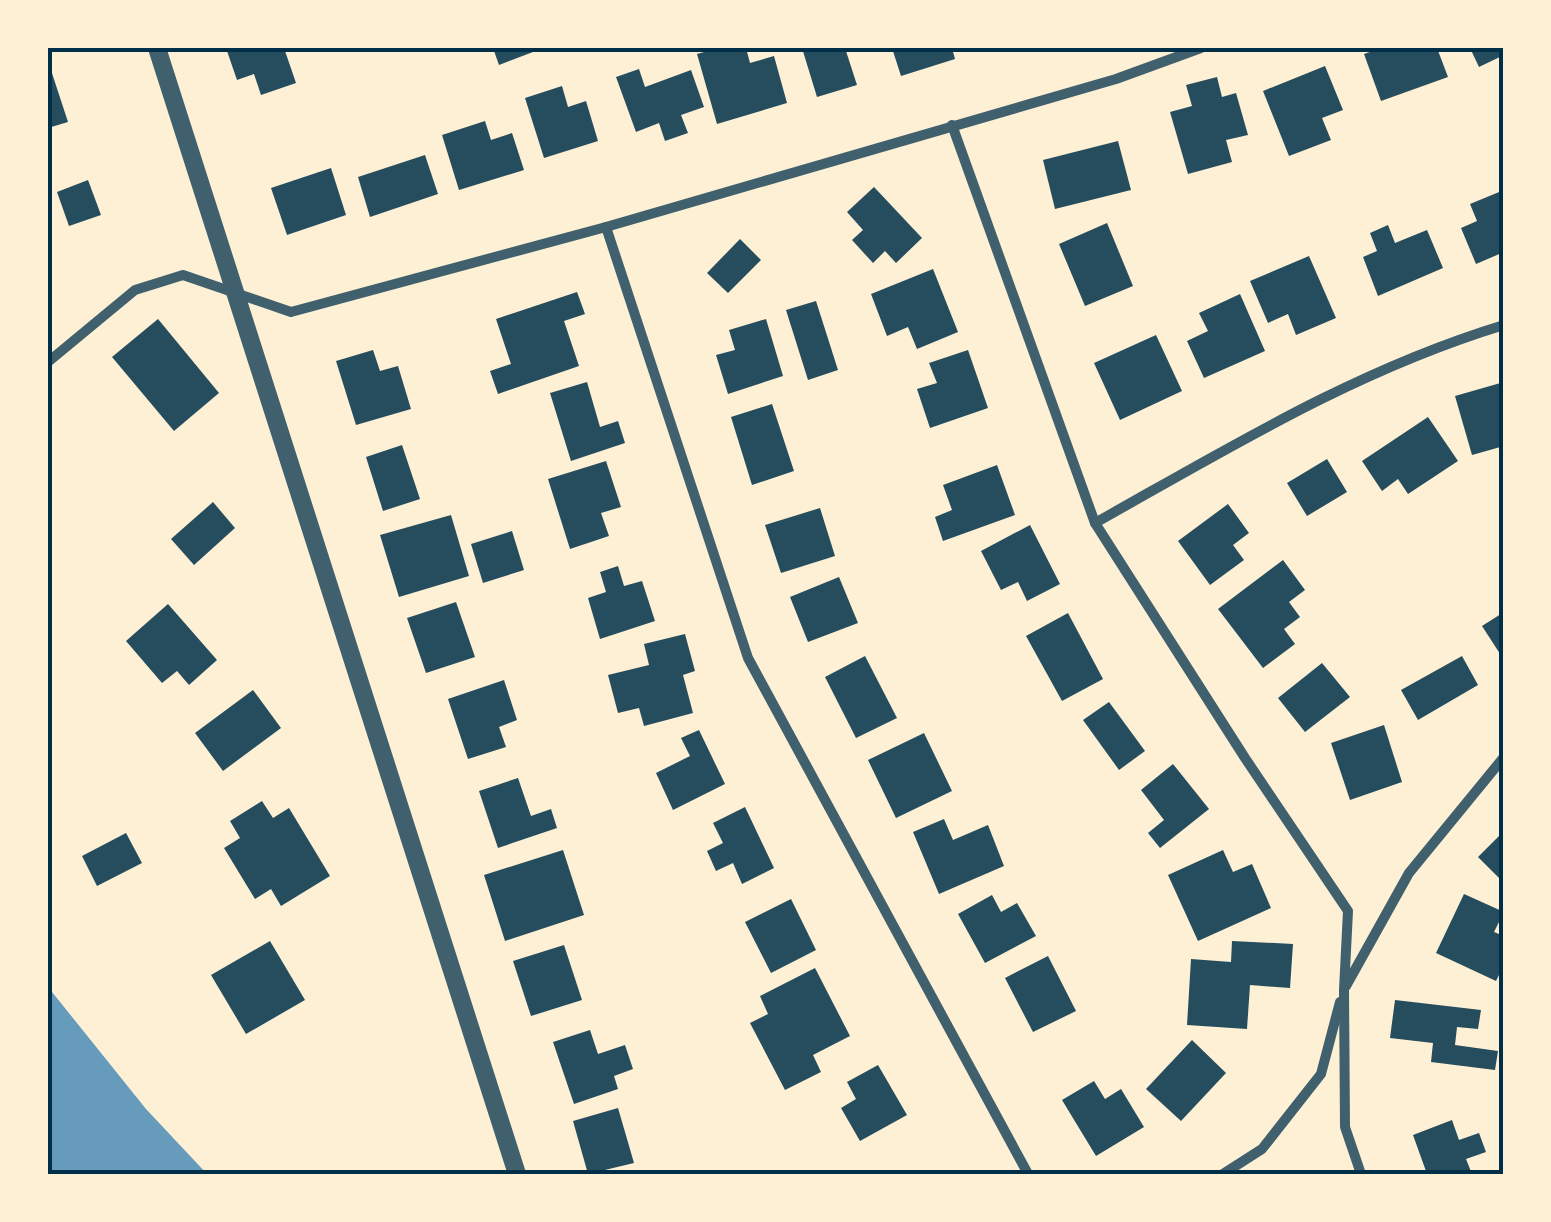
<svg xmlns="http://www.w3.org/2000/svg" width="1551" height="1222" font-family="'Roboto Condensed',sans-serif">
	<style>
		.water { fill: #669bbc }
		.building { fill: #264d5e }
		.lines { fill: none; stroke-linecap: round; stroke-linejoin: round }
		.minor { stroke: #3f606c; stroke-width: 10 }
		.tertiary { stroke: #3f606c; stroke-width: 18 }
		.neatline { fill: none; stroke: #003049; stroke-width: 4 }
	</style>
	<rect width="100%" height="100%" fill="#fdf0d5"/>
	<polygon class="water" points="48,987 146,1109 207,1174 48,1174"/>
	<g class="building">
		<polygon points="226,48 284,48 296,83 261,95 254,74 237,80"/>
		<polygon points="493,48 532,48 533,52 499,65"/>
		<polygon points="718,48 746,48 750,63 774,56 787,103 717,124 697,54"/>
		<polygon points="802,48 845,48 857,85 817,97"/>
		<polygon points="892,48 952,48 955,59 901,76"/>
		<polygon points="1381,48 1437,48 1448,77 1381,101 1364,54"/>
		<polygon points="1470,48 1504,48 1504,55 1479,67"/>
		<polygon points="48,61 68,122 48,128"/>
		<polygon points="1325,66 1343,110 1322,118 1331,140 1289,156 1263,91"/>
		<polygon points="639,69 645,87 691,70 704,107 681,115 688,133 665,141 659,123 636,132 616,77"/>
		<polygon points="1217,77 1222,97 1236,93 1248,135 1226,140 1232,162 1188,174 1170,112 1192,106 1186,85"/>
		<polygon points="562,86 568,107 586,101 598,141 544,158 525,98"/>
		<polygon points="485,121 491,140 512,133 524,170 459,190 442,135"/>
		<polygon points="1118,141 1131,190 1055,209 1043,160"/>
		<polygon points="425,155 438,194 370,217 358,177"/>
		<polygon points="331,168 346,215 287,235 271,188"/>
		<polygon points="88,180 101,215 69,226 57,192"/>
		<polygon points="874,187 922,238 896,263 885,251 873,263 852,240 863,230 847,212"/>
		<polygon points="1504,190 1504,252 1476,264 1461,228 1477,221 1470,204"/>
		<polygon points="1107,223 1133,286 1085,306 1059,244"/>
		<polygon points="1388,225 1395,243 1427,230 1443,268 1378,296 1363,257 1377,251 1370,233"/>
		<polygon points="740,239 761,260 728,293 707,273"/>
		<polygon points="1309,256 1336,318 1296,335 1288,314 1268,323 1250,281"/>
		<polygon points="933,269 958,332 917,349 908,327 887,336 871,294"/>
		<polygon points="577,292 585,314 564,321 579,366 498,394 490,371 511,364 496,319"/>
		<polygon points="1240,294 1265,351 1204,378 1187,341 1208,331 1199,313"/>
		<polygon points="816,301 838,370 808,380 786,310"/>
		<polygon points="158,319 219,393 174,431 112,357"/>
		<polygon points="766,319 783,376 728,394 716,355 735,350 729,330"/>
		<polygon points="1156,335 1182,391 1120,420 1094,363"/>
		<polygon points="373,350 380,371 398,366 411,409 356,425 336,361"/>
		<polygon points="968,350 988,408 930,428 917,389 937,383 929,363"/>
		<polygon points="587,382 600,427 618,421 625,443 571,461 550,393"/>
		<polygon points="1504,382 1504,446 1472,455 1455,396"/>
		<polygon points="772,404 794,471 752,485 731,417"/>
		<polygon points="1428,417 1458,461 1408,494 1398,479 1382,491 1362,461"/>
		<polygon points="402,445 420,499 383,511 366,457"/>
		<polygon points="1327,459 1347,492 1307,516 1287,483"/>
		<polygon points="606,461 621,507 601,513 609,536 570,549 548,479"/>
		<polygon points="997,465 1015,515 943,541 935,517 952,510 943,485"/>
		<polygon points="213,502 235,528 194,565 171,539"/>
		<polygon points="1228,504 1249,533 1233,545 1244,560 1210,585 1178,541"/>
		<polygon points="820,508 835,556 781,573 765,525"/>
		<polygon points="451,515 469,576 399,597 380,535"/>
		<polygon points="1030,525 1060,584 1027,601 1018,582 1001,590 981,551"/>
		<polygon points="512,531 524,570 483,583 471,544"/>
		<polygon points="1283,560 1305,590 1289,602 1300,617 1284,629 1295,644 1263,668 1218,609"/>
		<polygon points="618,566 624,586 642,581 655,621 600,639 588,598 606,592 600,572"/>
		<polygon points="839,577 858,623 808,642 790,597"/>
		<polygon points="456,602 475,657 426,673 407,618"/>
		<polygon points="168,604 217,660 189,685 177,671 162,683 126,641"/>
		<polygon points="1504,612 1504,660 1482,626"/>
		<polygon points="1068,613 1103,679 1062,701 1026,636"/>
		<polygon points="685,634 695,671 683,675 693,713 644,726 639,708 618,713 608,675 649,665 644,644"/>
		<polygon points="865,656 897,718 856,738 825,677"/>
		<polygon points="1462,656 1478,685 1418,720 1401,690"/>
		<polygon points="1322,663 1350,697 1305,732 1278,698"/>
		<polygon points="504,680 517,720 499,727 506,747 468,759 448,699"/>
		<polygon points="253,690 281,728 223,771 195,733"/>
		<polygon points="1109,702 1145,751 1119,770 1083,720"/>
		<polygon points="1384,725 1402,782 1350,800 1331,743"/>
		<polygon points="699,730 725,784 673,810 656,773 690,756 681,738"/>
		<polygon points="924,733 952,791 896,818 868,760"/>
		<polygon points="1173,764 1209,809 1160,848 1148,833 1164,820 1141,790"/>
		<polygon points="518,778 531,816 551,809 557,828 498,848 479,791"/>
		<polygon points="262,801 273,818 289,808 330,876 281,906 271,889 255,899 224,848 240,838 230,821"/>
		<polygon points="745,807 774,868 742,884 733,863 716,871 707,851 723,843 713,823"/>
		<polygon points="944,819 953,840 988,825 1004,866 939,894 913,832"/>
		<polygon points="1504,831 1504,883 1478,857"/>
		<polygon points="126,833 142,863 97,886 82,856"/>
		<polygon points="563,850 584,915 505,941 484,875"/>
		<polygon points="1223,850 1233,872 1252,864 1271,908 1198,941 1168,875"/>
		<polygon points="1464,894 1504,912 1494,932 1504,936 1504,965 1496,981 1436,953"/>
		<polygon points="992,895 1001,912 1017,903 1036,936 985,963 958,914"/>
		<polygon points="791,899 816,950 771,973 745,922"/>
		<polygon points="270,941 305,1000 246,1034 211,975"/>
		<polygon points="1232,941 1293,944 1290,988 1250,985 1247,1029 1187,1025 1191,959 1231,962"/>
		<polygon points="564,945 582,1000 531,1016 513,961"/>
		<polygon points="1048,956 1076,1011 1033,1032 1005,978"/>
		<polygon points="815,968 850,1036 813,1055 821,1072 785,1090 750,1023 768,1014 760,996"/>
		<polygon points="1395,1000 1481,1010 1478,1029 1457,1027 1455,1045 1498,1051 1495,1070 1431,1062 1433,1043 1390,1038"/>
		<polygon points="590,1030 598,1054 625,1045 633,1069 614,1076 618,1089 574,1104 553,1042"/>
		<polygon points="1192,1040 1226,1073 1181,1121 1146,1089"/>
		<polygon points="878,1065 907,1115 860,1141 841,1108 856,1099 847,1082"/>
		<polygon points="1094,1081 1105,1099 1121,1089 1144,1127 1096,1156 1062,1100"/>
		<polygon points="618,1108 634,1163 588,1174 573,1121"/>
		<polygon points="1452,1120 1459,1140 1479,1133 1486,1152 1466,1159 1472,1174 1427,1174 1413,1135"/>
	</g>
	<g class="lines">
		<g class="minor">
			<polyline points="952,125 1095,523 1245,758 1348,911 1344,990 1345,1127 1361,1174"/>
			<polyline points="606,227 748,658 1028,1174"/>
			<polyline points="48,362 135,290 183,275 291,312 606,227 1116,79 1201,48"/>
			<path d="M1095,523c134,-75 261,-153 409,-198"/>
			<polyline points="1346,986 1409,873 1504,757"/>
			<polyline points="1223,1174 1262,1149 1321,1074 1340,1002"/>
		</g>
		<polyline class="tertiary" points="157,48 517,1174"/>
	</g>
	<rect width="1551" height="1222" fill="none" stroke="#fdf0d5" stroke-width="100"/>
	<rect x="50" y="50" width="1451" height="1122" class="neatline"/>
</svg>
